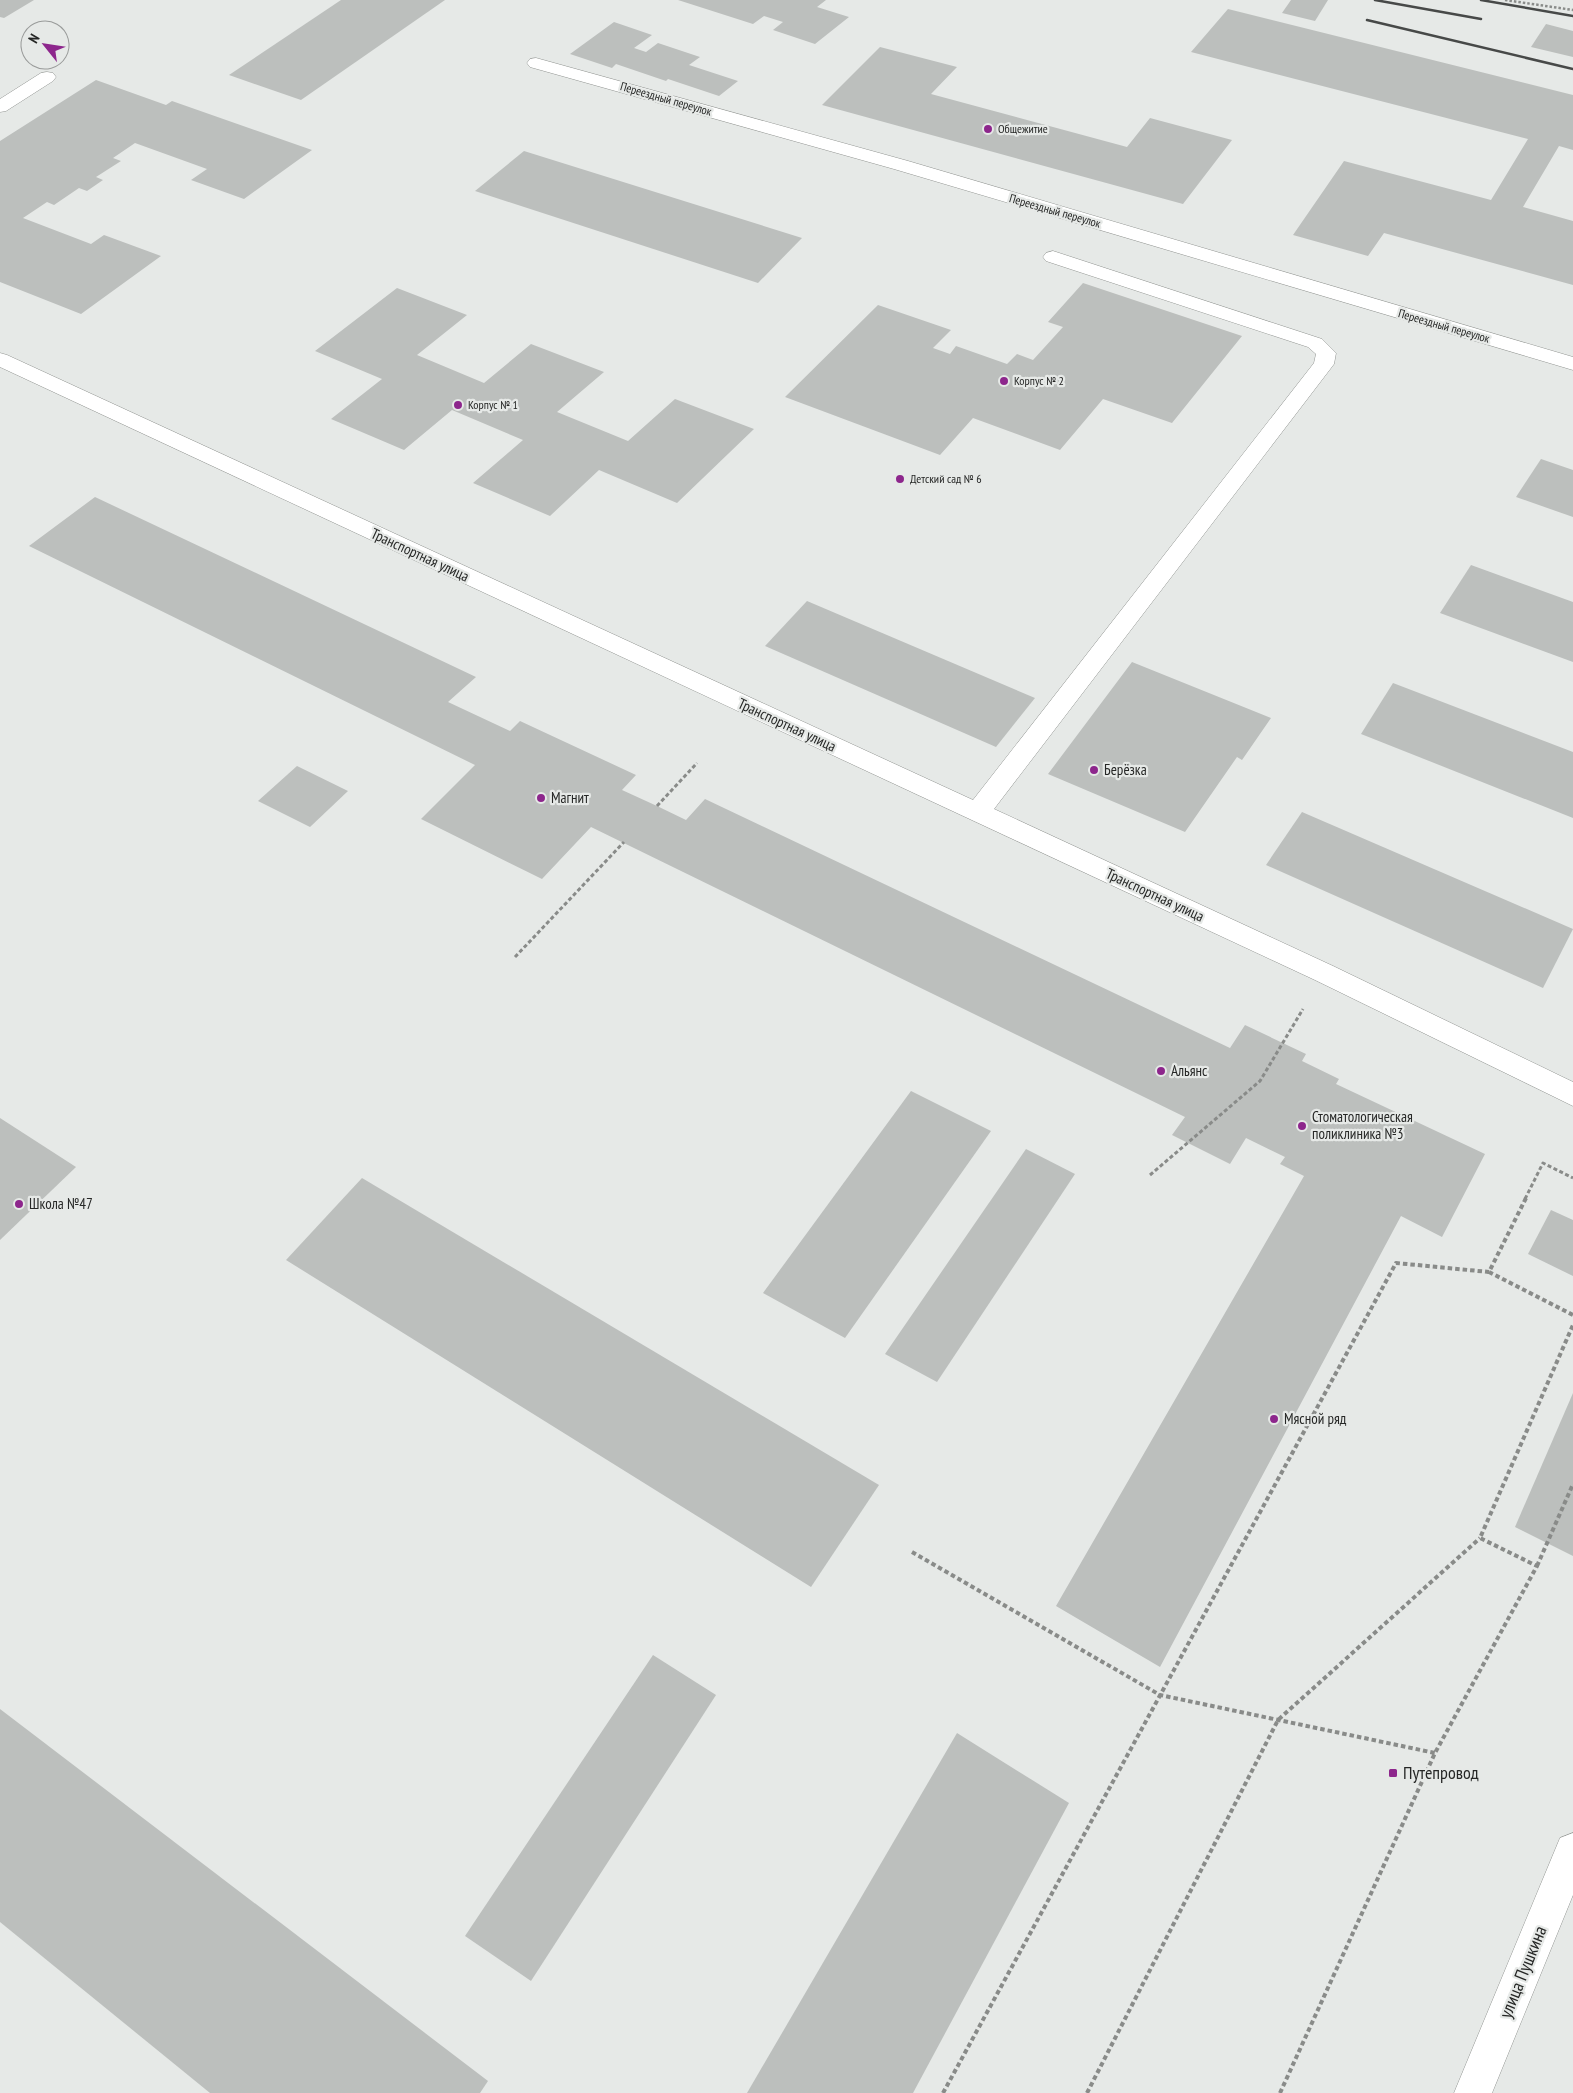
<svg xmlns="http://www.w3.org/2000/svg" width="1573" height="2093" font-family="'PT Sans Narrow',sans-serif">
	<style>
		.building { fill: #bcbfbd }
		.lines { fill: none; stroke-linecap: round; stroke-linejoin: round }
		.minor-casing { stroke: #929592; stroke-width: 1 }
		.major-casing { stroke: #929592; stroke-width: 1 }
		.path-far2 { stroke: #898b89; stroke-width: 2.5; stroke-dasharray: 2.5 2; stroke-linecap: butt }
		.path-far1 { stroke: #898b89; stroke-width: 3; stroke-dasharray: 4 2.5; stroke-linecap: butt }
		.path { stroke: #898b89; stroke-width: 4; stroke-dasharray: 4.5 3; stroke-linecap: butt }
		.minor { fill: #fff; fill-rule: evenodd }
		.major { fill: #fff; fill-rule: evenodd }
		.rail { stroke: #474948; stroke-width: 2.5 }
		.poi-dot { fill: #8d268c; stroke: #e6e9e7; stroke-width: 2 }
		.labels { text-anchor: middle; stroke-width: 4.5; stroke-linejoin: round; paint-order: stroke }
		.far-street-label { font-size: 12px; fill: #262726; stroke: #e6e9e7 }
		.far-poi-label { font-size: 12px; fill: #262726; stroke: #e6e9e7; text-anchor: start }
		.street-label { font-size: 15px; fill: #262726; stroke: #e6e9e7 }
		.poi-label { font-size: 15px; fill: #262726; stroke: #e6e9e7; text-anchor: start }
		.near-poi-label { font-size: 18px; fill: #262726; stroke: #e6e9e7; text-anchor: start }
		.near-street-label { font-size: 18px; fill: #262726; stroke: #e6e9e7 }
	</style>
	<rect width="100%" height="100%" fill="#e6e9e7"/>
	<g class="building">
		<polygon points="0,0 34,0 4,18 0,17"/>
		<polygon points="341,0 445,0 301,100 229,75"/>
		<polygon points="678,0 826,0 817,7 849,17 815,44 773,30 783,22 764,16 753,24"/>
		<polygon points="1291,0 1328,0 1315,21 1282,13"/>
		<polygon points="1228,9 1573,95 1573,150 1559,146 1523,207 1573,221 1573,285 1384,233 1368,256 1293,235 1344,161 1491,200 1528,139 1191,52"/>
		<polygon points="614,22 652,35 634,48 646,52 658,43 700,57 689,65 738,81 719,96 668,79 666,81 616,64 612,68 570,54"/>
		<polygon points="1546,24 1573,31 1573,57 1531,47"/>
		<polygon points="880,47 957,67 931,94 1127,147 1150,118 1232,140 1183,204 822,105"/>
		<polygon points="96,80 166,105 172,101 312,150 244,199 191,180 207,169 135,143 113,158 121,161 96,177 103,180 87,191 79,188 54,205 47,202 23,218 91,244 104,235 161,256 81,314 0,282 0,141"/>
		<polygon points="524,151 802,238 758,283 475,191"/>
		<polygon points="1083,283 1242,336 1172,423 1103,399 1060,450 973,418 940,455 785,397 878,305 951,330 933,348 950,354 956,346 1007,364 1017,354 1033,360 1063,327 1048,322"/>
		<polygon points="397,288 467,315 417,355 484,383 531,344 604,372 557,412 628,441 675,399 754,429 677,503 599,470 550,516 473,483 523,440 452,410 404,450 331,419 382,379 315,351"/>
		<polygon points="1541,459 1573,470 1573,517 1516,497"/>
		<polygon points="95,497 476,677 448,702 510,731 520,721 636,775 622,790 657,806 686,820 705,799 1230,1048 1245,1025 1306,1054 1302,1061 1339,1079 1336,1084 1485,1154 1442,1237 1401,1216 1160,1667 1056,1606 1304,1176 1280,1164 1285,1157 1246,1138 1230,1164 1172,1135 1185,1117 591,827 542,879 421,819 475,765 29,546"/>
		<polygon points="1471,565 1573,602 1573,662 1440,613"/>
		<polygon points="807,601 1035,698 996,747 765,646"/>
		<polygon points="1132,662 1271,718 1242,760 1237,757 1185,832 1048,774"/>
		<polygon points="1393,683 1573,752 1573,818 1361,734"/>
		<polygon points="297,766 348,791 310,827 258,801"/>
		<polygon points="1302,812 1573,929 1543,988 1266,865"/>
		<polygon points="911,1091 991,1131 845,1338 763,1293"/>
		<polygon points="0,1118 76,1167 0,1240"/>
		<polygon points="1026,1149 1075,1174 937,1382 885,1354"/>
		<polygon points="362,1178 879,1485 811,1587 286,1260"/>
		<polygon points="1551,1210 1573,1220 1573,1276 1528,1254"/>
		<polygon points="1573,1393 1573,1556 1515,1527"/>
		<polygon points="653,1655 716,1695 531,1981 465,1936"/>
		<polygon points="0,1709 488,2081 480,2093 210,2093 0,1922"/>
		<polygon points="957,1733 1069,1803 913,2093 747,2093"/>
	</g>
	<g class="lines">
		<g class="minor-casing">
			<g id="minor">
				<polygon points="536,58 908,161 1573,357 1573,370 894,169 530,67 527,63 530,59"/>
				<polygon points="47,72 53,73 56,77 53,81 6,111 0,112 0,99 41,73"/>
				<polygon points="1053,251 1322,339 1336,353 1334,364 1331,368 994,809 1333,966 1573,1082 1573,1106 1315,980 0,367 0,353 7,355 973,800 1314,363 1316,354 1308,347 1046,261 1043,257 1046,253"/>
			</g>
		</g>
		<g class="major-casing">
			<polygon id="major" points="1573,1833 1573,1895 1492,2093 1454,2093 1560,1838"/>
		</g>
		<polyline class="path-far2" points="1505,0 1573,10"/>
		<g class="path-far1">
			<polyline points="657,806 697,763"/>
			<polyline points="515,957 624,842"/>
			<polyline points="1150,1175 1260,1081 1303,1009"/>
			<polyline points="1525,1199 1543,1163 1573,1178"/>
		</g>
		<g class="path">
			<polyline points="1526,1198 1489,1272 1573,1315"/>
			<polyline points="912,1552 1160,1695 1435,1753"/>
			<polyline points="1537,1566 1573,1484"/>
			<polyline points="943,2093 1396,1263 1489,1272"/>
			<polyline points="1087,2093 1278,1720 1480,1538"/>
			<polyline points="1280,2093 1435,1753 1537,1566 1480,1538 1573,1325"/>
		</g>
		<use href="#minor" class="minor"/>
		<use href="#major" class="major"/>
		<g class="rail">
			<polyline points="1375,0 1481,19"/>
			<polyline points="1481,0 1573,16"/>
			<polyline points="1367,20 1573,69"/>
		</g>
	</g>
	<g class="poi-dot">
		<circle cx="988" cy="129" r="5"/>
		<circle cx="1004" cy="381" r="5"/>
		<circle cx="458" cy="405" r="5"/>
		<circle cx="900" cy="479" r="5"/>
		<circle cx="1094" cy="770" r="5"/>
		<circle cx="541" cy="798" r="5"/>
		<circle cx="1161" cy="1071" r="5"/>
		<circle cx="1302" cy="1126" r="5"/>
		<circle cx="19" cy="1204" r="5"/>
		<circle cx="1274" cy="1419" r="5"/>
		<rect x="1388" y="1768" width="10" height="10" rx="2.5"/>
	</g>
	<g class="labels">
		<g class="far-street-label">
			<text transform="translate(666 99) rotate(16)" y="4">Переездный переулок</text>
			<text transform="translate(1055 211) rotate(16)" y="4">Переездный переулок</text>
			<text transform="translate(1444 326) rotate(16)" y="4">Переездный переулок</text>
		</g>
		<g class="far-poi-label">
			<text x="998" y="133">Общежитие</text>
			<text x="1014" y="385">Корпус № 2</text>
			<text x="468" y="409">Корпус № 1</text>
			<text x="910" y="483">Детский сад № 6</text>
		</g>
		<g class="street-label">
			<text transform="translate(420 555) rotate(25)" y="5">Транспортная улица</text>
			<text transform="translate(787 725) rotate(25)" y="5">Транспортная улица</text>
			<text transform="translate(1155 895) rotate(25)" y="5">Транспортная улица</text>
		</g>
		<g class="poi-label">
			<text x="1104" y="775">Берёзка</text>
			<text x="551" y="803">Магнит</text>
			<text x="1171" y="1076">Альянс</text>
			<text x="1312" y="1122">Стоматологическая<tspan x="1312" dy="17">поликлиника №3</tspan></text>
			<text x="29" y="1209">Школа №47</text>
			<text x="1284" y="1424">Мясной ряд</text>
		</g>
		<g class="near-poi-label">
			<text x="1403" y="1779">Путепровод</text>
		</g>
		<g class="near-street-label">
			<text transform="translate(1523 1972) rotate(-68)" y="6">улица Пушкина</text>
		</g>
	</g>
	<g transform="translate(45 45) rotate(300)"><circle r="24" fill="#e6e9e7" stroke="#999b9a"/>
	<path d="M0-4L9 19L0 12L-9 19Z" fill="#8d268c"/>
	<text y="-8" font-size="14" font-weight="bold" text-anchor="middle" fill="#262726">N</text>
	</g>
</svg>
